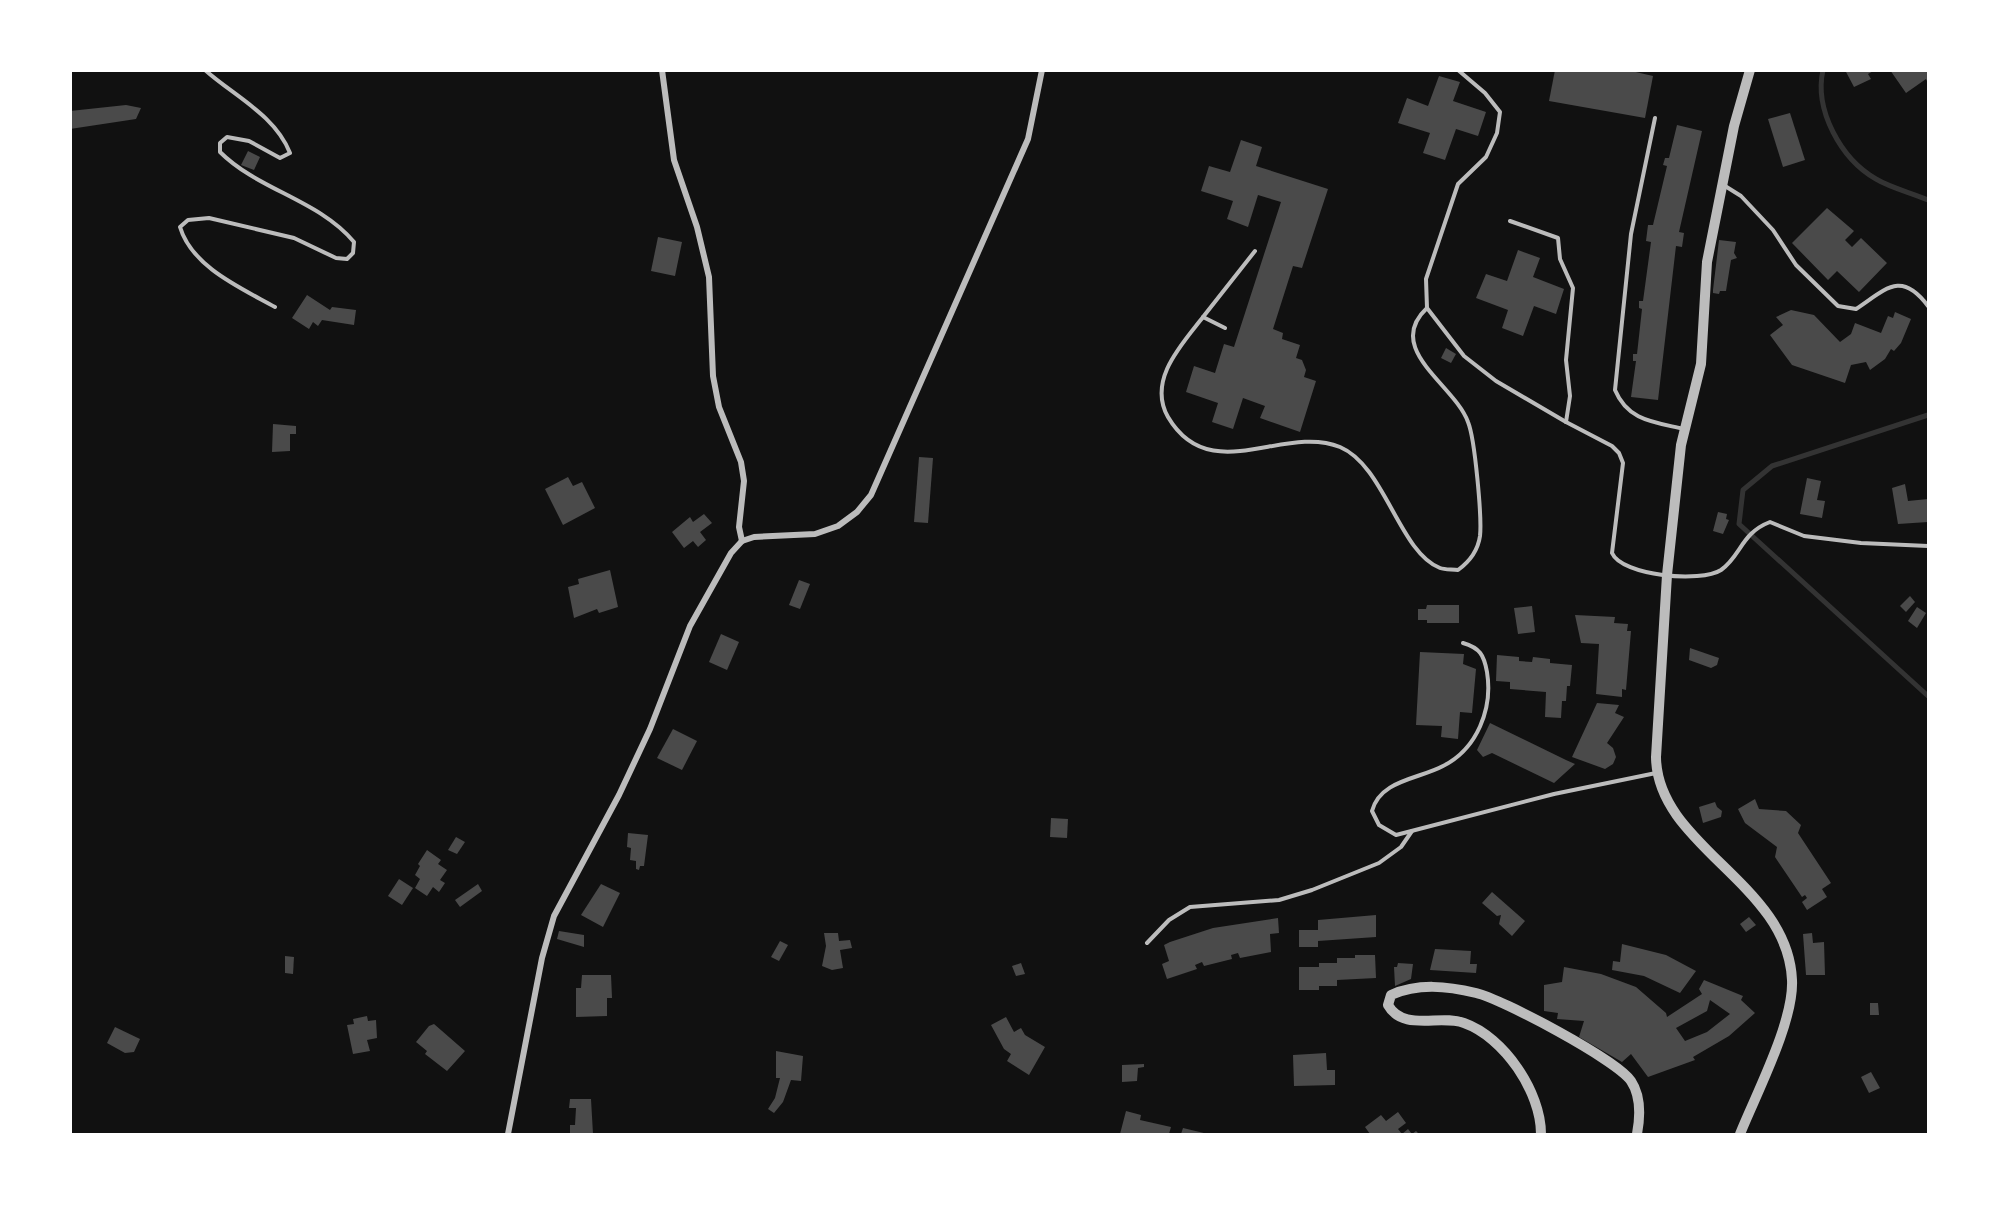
<svg xmlns="http://www.w3.org/2000/svg" width="1999" height="1205" font-family="'Fira Sans Condensed',sans-serif">
	<style>
		.lines { fill: none; stroke-linecap: round; stroke-linejoin: round }
		.stream { stroke: #333; stroke-width: 5 }
		.building { fill: #4a4a4a; fill-rule: evenodd }
		.service { stroke: #bcbcbc; stroke-width: 4 }
		.minor { stroke: #bcbcbc; stroke-width: 6 }
		.tertiary { stroke: #bcbcbc; stroke-width: 10 }
	</style>
	<rect width="100%" height="100%" fill="#111"/>
	<g class="lines">
		<g class="stream">
			<path d="M1823,70c-9,40 18,89 53,109 15,9 36,14 52,21"/>
			<polyline points="1928,415 1772,466 1743,490 1739,524 1928,696"/>
		</g>
	</g>
	<g class="building">
		<polygon points="1555,70 1627,70 1653,76 1645,118 1549,101"/>
		<polygon points="1845,70 1875,70 1868,74 1871,79 1854,87"/>
		<polygon points="1890,70 1928,70 1928,83 1926,79 1906,93"/>
		<polygon points="1439,76 1460,82 1453,101 1486,112 1478,136 1456,129 1445,160 1423,153 1430,133 1398,123 1407,98 1428,106"/>
		<polygon points="126,105 141,108 136,119 70,129 70,111"/>
		<polygon points="1790,113 1805,160 1783,167 1768,119"/>
		<polygon points="1677,125 1702,131 1679,232 1684,233 1682,247 1676,246 1658,400 1631,397 1636,361 1633,361 1633,354 1637,354 1642,309 1639,308 1639,301 1643,301 1651,242 1646,241 1648,225 1653,225 1667,166 1663,165 1665,158 1669,158"/>
		<polygon points="1241,140 1262,147 1256,166 1328,189 1302,268 1293,266 1273,329 1283,333 1282,339 1300,345 1296,358 1302,360 1306,370 1304,377 1316,381 1300,432 1260,418 1265,406 1243,398 1233,429 1212,422 1218,403 1186,392 1194,366 1215,373 1224,344 1234,347 1281,202 1258,195 1248,227 1227,219 1233,201 1201,191 1209,166 1230,172"/>
		<polygon points="248,151 260,157 254,170 241,165"/>
		<polygon points="1827,208 1854,231 1845,240 1852,247 1861,238 1887,263 1859,292 1837,271 1828,280 1792,243"/>
		<polygon points="658,237 682,242 675,276 651,271"/>
		<polygon points="1719,240 1736,242 1734,253 1737,258 1731,260 1726,291 1720,291 1719,294 1713,293 1713,290"/>
		<polygon points="1518,250 1540,258 1533,277 1564,289 1556,314 1534,306 1523,336 1502,328 1508,310 1476,298 1486,274 1507,281"/>
		<polygon points="307,295 330,310 332,307 356,310 354,325 322,320 318,326 313,322 309,329 292,318"/>
		<polygon points="1791,310 1814,315 1840,342 1851,334 1855,323 1881,333 1888,316 1893,318 1895,312 1911,319 1901,343 1894,351 1891,349 1885,359 1870,370 1866,362 1851,365 1845,383 1792,365 1770,335 1783,325 1776,317"/>
		<polygon points="1446,348 1456,354 1451,363 1441,358"/>
		<polygon points="273,424 296,426 296,434 290,434 290,451 272,452"/>
		<polygon points="919,457 933,458 928,523 914,522"/>
		<polygon points="568,477 573,486 582,482 595,508 563,525 545,489"/>
		<polygon points="1807,478 1821,481 1817,500 1825,501 1822,518 1800,514"/>
		<polygon points="1905,484 1908,501 1928,499 1928,522 1898,524 1892,488"/>
		<polygon points="1718,512 1727,514 1726,519 1729,520 1723,534 1713,531"/>
		<polygon points="704,514 712,523 700,532 706,540 698,547 693,541 684,548 672,532 690,517 693,522"/>
		<polygon points="610,570 618,607 599,613 597,609 574,618 568,587 579,584 578,579"/>
		<polygon points="799,580 810,584 800,609 789,605"/>
		<polygon points="1910,596 1915,602 1906,612 1900,606"/>
		<polygon points="1427,605 1459,605 1459,623 1427,623 1427,620 1418,620 1418,609 1426,609"/>
		<polygon points="1532,606 1535,632 1518,634 1514,608"/>
		<polygon points="1917,607 1926,613 1917,628 1908,621"/>
		<polygon points="1575,615 1615,617 1614,623 1628,624 1627,631 1631,631 1626,690 1622,689 1622,697 1596,694 1599,644 1581,643"/>
		<polygon points="721,634 739,642 727,670 709,662"/>
		<polygon points="1690,648 1719,658 1717,665 1711,668 1689,660"/>
		<polygon points="1420,652 1464,654 1463,664 1476,669 1472,713 1460,712 1458,739 1441,737 1442,726 1416,725"/>
		<polygon points="1497,655 1519,657 1519,661 1532,662 1533,657 1550,659 1550,663 1572,665 1570,686 1567,686 1566,701 1562,701 1561,718 1545,717 1546,692 1510,689 1510,682 1496,681"/>
		<polygon points="1597,703 1619,705 1615,713 1624,717 1607,743 1613,748 1616,757 1613,764 1605,769 1572,757"/>
		<polygon points="1490,723 1566,760 1575,764 1554,783 1492,753 1483,757 1477,750"/>
		<polygon points="673,729 697,741 682,770 657,758"/>
		<polygon points="1755,799 1759,809 1786,811 1801,825 1798,833 1831,883 1822,889 1827,897 1807,910 1802,902 1807,898 1805,895 1802,897 1775,857 1777,847 1745,823 1738,809"/>
		<polygon points="1715,802 1717,807 1722,811 1721,817 1703,823 1699,807"/>
		<polygon points="1051,818 1068,819 1067,838 1050,837"/>
		<polygon points="628,833 648,835 644,866 640,866 639,870 636,869 636,861 630,860 631,848 627,847"/>
		<polygon points="456,837 465,842 457,854 448,850"/>
		<polygon points="427,850 441,860 438,864 447,870 440,880 445,883 439,892 433,887 427,896 415,888 420,879 415,875 420,866 418,864"/>
		<polygon points="399,879 413,888 402,905 388,896"/>
		<polygon points="478,884 482,891 460,907 455,900"/>
		<polygon points="601,884 620,893 603,927 581,915"/>
		<polygon points="1492,892 1525,921 1512,936 1499,924 1501,915 1497,916 1482,903"/>
		<polygon points="1376,915 1376,937 1318,941 1318,947 1299,947 1299,930 1318,930 1318,920"/>
		<polygon points="1749,917 1756,925 1746,932 1740,924"/>
		<polygon points="1278,918 1279,933 1270,934 1271,952 1240,958 1238,953 1231,955 1232,959 1204,966 1202,962 1195,965 1197,969 1167,979 1162,964 1169,961 1164,945 1170,942 1213,928"/>
		<polygon points="559,931 584,935 584,947 557,939"/>
		<polygon points="824,933 838,933 839,941 850,940 852,948 840,950 843,968 832,970 822,966 826,946"/>
		<polygon points="1812,933 1813,943 1824,942 1825,975 1806,975 1803,934"/>
		<polygon points="780,941 788,945 779,961 771,957"/>
		<polygon points="1622,944 1666,955 1696,971 1680,993 1644,976 1612,970 1613,961 1620,962"/>
		<polygon points="1435,949 1471,951 1470,964 1477,964 1476,973 1430,970"/>
		<polygon points="1355,955 1375,955 1376,978 1337,980 1337,986 1319,986 1319,990 1299,990 1299,967 1319,967 1319,963 1337,963 1337,958 1355,958"/>
		<polygon points="285,956 294,957 293,974 285,973"/>
		<polygon points="1021,963 1025,974 1016,976 1012,966"/>
		<polygon points="1398,963 1413,964 1411,979 1395,986 1394,967 1397,967"/>
		<path d="M1564,967l37,7 35,13 30,26 1,4 35,-23 -3,-5 5,-9 39,16 -2,4 14,13 -26,23 -36,21 2,3 -47,17 -17,-23 -9,8 -43,-25 5,-16 -27,-2 1,-6 -14,-2v-26l18,-3zM1710,1000l20,14 -23,18 -22,9 -9,-13 31,-17z"/>
		<polygon points="582,975 611,975 612,998 607,998 607,1016 576,1017 576,988 581,988"/>
		<polygon points="1870,1003 1878,1003 1879,1015 1870,1015"/>
		<polygon points="367,1016 368,1021 376,1020 377,1038 367,1040 370,1051 353,1054 347,1025 354,1024 353,1019"/>
		<polygon points="1006,1017 1014,1032 1021,1028 1025,1035 1045,1047 1029,1075 1007,1061 1011,1054 1004,1049 991,1025"/>
		<polygon points="434,1024 465,1051 447,1071 425,1054 427,1051 416,1042 429,1026"/>
		<polygon points="115,1027 140,1039 134,1052 125,1053 107,1043"/>
		<polygon points="776,1051 803,1056 801,1081 791,1080 783,1102 774,1113 768,1109 775,1098 780,1078 776,1078"/>
		<polygon points="1326,1053 1327,1070 1335,1070 1335,1085 1294,1086 1293,1055"/>
		<polygon points="1144,1064 1144,1067 1138,1068 1137,1081 1122,1082 1122,1065"/>
		<polygon points="1871,1072 1880,1088 1869,1093 1861,1077"/>
		<polygon points="570,1099 591,1099 593,1134 570,1134 570,1125 575,1125 576,1108 569,1108"/>
		<polygon points="1126,1111 1141,1115 1140,1120 1171,1127 1169,1134 1120,1134"/>
		<polygon points="1398,1112 1406,1123 1398,1129 1402,1134 1408,1129 1412,1134 1416,1131 1419,1134 1370,1134 1365,1127 1381,1115 1386,1121"/>
		<polygon points="1183,1128 1208,1134 1181,1134"/>
	</g>
	<g class="lines">
		<g class="service">
			<path d="M205,70c29,26 70,45 85,83l-10,5 -31,-17 -22,-4 -7,6v9c38,38 99,48 134,90l-1,11 -6,6 -11,-1 -42,-20 -85,-20 -21,2 -8,7c12,40 61,61 95,80"/>
			<path d="M1458,70l27,23 15,19 -3,21 -11,24 -28,27 -32,95 1,29 37,48 32,25 70,41 46,24 7,7 4,10 -11,90c10,23 89,30 109,17 20,-14 20,-37 49,-48l34,14 57,7 67,3"/>
			<path d="M1655,118l-24,116 -16,156c13,31 39,32 69,39"/>
			<path d="M1725,186l16,10 32,34 23,35 42,41 18,3c30,-20 45,-39 72,-3"/>
			<polyline points="1510,221 1558,238 1560,259 1573,288 1566,360 1570,396 1566,422"/>
			<polyline points="1203,317 1255,251"/>
			<path d="M1225,328l-22,-11c-21,27 -56,63 -35,100 42,71 115,7 172,30 45,19 59,105 100,121 5,2 13,1 18,2 11,-8 20,-20 22,-34 2,-18 -5,-97 -12,-114 -13,-37 -85,-73 -41,-114"/>
			<path d="M1463,643c17,5 21,12 24,29 6,37 -10,77 -44,94 -24,13 -63,14 -71,45l7,14 17,10 158,-41 102,-21"/>
			<polyline points="1147,943 1169,920 1190,907 1279,900 1312,890 1379,863 1401,847 1412,831"/>
		</g>
		<g class="minor">
			<polyline points="662,70 674,160 697,227 709,277 713,376 719,407 741,462 744,481 739,527 742,541"/>
			<polyline points="508,1134 542,958 554,916 619,795 650,729 690,626 731,553 742,541 754,537 815,534 838,526 857,512 871,495 1028,139 1042,70"/>
		</g>
		<g class="tertiary">
			<path d="M1541,1134c0,-42 -37,-97 -77,-111 -24,-9 -61,9 -76,-18l3,-10c27,-12 56,-9 85,-2 26,6 141,67 155,88 10,15 9,37 6,53"/>
			<path d="M1740,1134c16,-40 54,-112 52,-154 -4,-97 -135,-134 -136,-223l11,-182 14,-130 20,-81 6,-102 27,-136 16,-56"/>
		</g>
	</g>
	<rect width="1999" height="1205" fill="none" stroke="#ffffff" stroke-width="144"/>
</svg>
